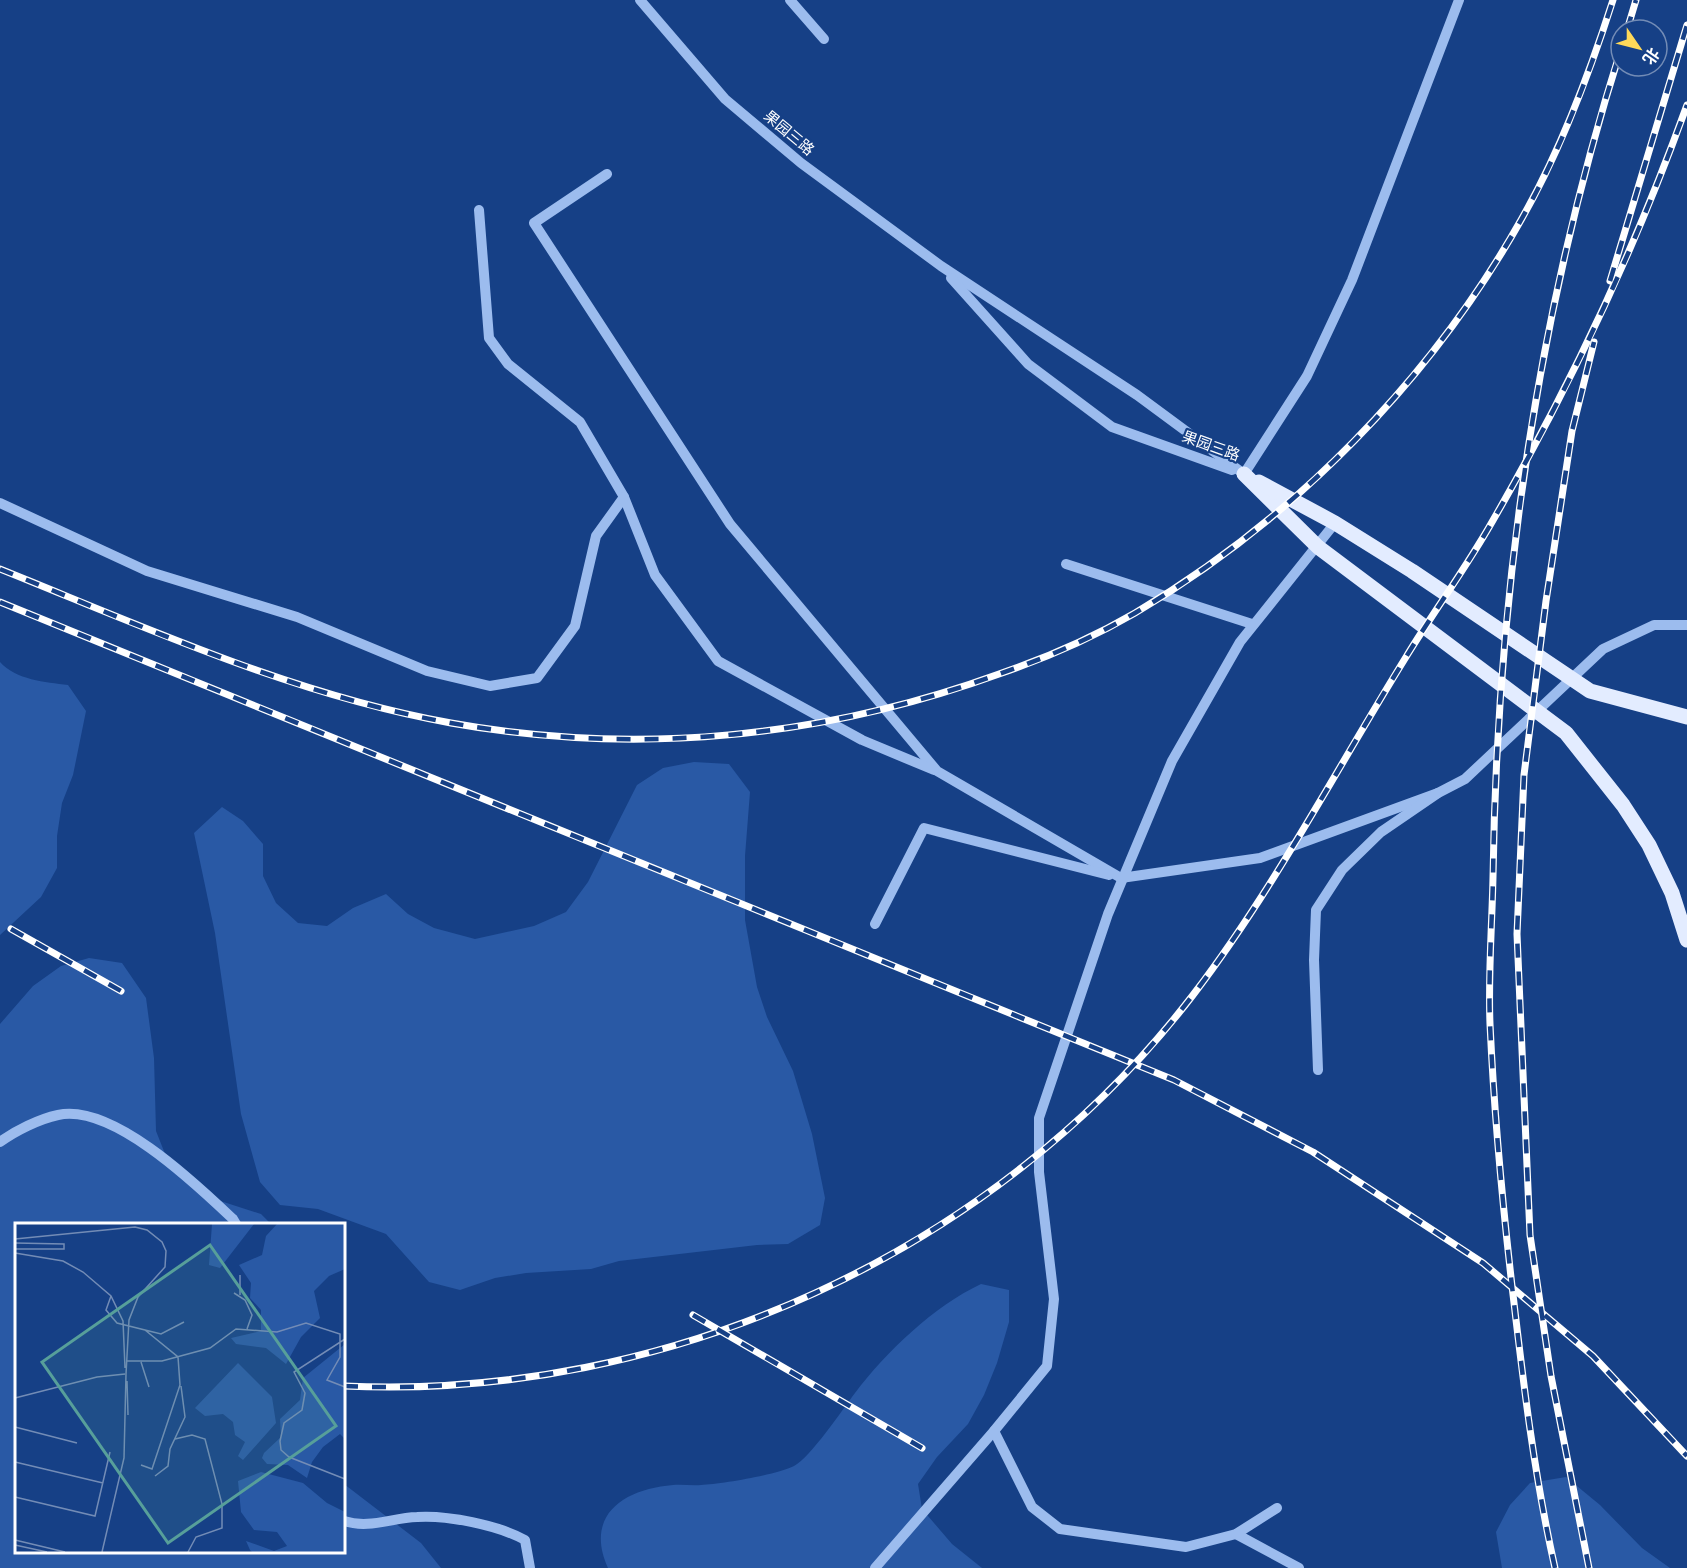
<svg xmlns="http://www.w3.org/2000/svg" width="1687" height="1568" font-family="'Nunito Sans','Noto Sans SC',sans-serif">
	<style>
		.green { fill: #2959a5 }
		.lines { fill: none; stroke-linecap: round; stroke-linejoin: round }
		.minor { stroke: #9cbcee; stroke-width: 10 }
		.major { stroke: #e3ecff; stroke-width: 15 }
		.rail-casing { stroke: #fff; stroke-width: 7 }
		.rail { stroke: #164086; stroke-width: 4.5; stroke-dasharray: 14; stroke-linecap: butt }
		.labels { text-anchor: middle; stroke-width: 4.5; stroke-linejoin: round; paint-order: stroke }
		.street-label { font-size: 15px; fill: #fff; stroke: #164086 }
		.inset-road { fill: none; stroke: #738cb6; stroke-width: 1.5 }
		.view { fill: #579f9a; fill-opacity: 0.15; stroke: #579f9a; stroke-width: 3 }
		.inset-edge { fill: none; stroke: #fff; stroke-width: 3 }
	</style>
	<rect width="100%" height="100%" fill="#164086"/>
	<g class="green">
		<path d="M0,662c16,18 45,20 68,23l18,26 -13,64 -11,28 -5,33v32l-16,29 -41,38z"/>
		<polygon points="694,762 729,764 750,792 745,856 745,920 757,987 767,1017 793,1071 812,1134 825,1198 820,1225 788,1244 757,1245 619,1261 591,1269 526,1273 495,1278 460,1290 429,1282 386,1234 318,1209 280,1205 260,1182 241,1114 215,933 194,833 222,807 243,821 263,844 263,876 276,903 298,923 327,926 353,908 386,894 408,914 434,928 475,939 534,926 566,912 588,882 637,785 663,768"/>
		<polygon points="89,958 122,963 146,998 154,1058 156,1131 171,1169 202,1195 261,1214 271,1224 16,1224 16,1552 344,1552 344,1484 421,1543 441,1568 0,1568 0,1024 33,986 61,966"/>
		<path d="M981,1284l28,6v32l-12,41 -13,32 -16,29 -31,33 -19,27 4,25 30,35 30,24h-374c-24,-53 16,-79 65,-83 9,-1 19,1 28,0 20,-1 75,-10 93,-19 16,-8 49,-57 61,-73 31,-41 79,-87 126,-109z"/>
		<polygon points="1566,1477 1600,1505 1642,1548 1670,1568 1502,1568 1496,1532 1510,1505 1530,1483"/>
	</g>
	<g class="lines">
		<g class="minor">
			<polyline points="640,0 725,99 801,163 941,266 1137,395 1244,474"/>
			<polyline points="790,0 824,39"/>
			<polyline points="607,174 534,223 730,524 937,771 1121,878 1260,858 1438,793"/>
			<polyline points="479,210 489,338 508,364 580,422 624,497 655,575 718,661 862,740 934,770"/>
			<polyline points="951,278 1028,364 1112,427 1232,470"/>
			<polyline points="1244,474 1307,376 1352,280 1459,0"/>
			<polyline points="0,503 147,571 297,617 427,671 490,686 537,678 575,626 596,536 624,497"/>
			<polyline points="1066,564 1252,624"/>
			<polyline points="875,924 924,828 1109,875"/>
			<polyline points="1318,1070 1314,960 1316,910 1342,870 1381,832 1438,793 1465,779 1603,649 1654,625 1687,625"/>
			<path d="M0,1142c15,-11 39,-23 58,-27 54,-12 138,69 175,104l3,5"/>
			<polyline points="994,1431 1032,1507 1060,1529 1186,1547 1236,1534 1277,1508"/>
			<path d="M344,1521c25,8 47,-3 73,-4 30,-2 81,8 108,23l5,28"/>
			<polyline points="1236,1534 1299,1568"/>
			<polyline points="875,1568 994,1431 1047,1366 1054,1299 1039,1172 1039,1118 1108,914 1172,761 1240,642 1335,523"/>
		</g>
		<g class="major">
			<polyline points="1244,474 1318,547 1566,733 1623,805 1649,845 1672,893 1687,940"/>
			<polyline points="1259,482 1335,523 1412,571 1590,691 1687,717"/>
		</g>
		<g class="rail-casing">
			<g id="rail">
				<polyline points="1627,30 1636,0"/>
				<polyline points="1610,281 1687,25"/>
				<path d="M0,569c147,59 294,126 451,154 185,33 372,15 548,-49 47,-16 93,-36 136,-61 158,-93 296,-233 386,-393 39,-68 68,-145 92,-220"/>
				<polyline points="0,602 1174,1080 1313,1152 1483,1263 1593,1356 1687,1456"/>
				<polyline points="11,929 121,991"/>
				<polyline points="693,1315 922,1448"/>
				<path d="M344,1386c323,15 651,-133 849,-391 81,-106 143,-225 213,-338 28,-46 60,-89 86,-135 78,-135 142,-270 195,-417"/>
				<path d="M1555,1568c-21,-93 -32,-188 -43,-282 -10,-87 -18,-175 -22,-262 -2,-49 2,-98 3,-147 4,-281 43,-560 128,-828"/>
				<polyline points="1589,1568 1551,1376 1530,1235 1517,934 1524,775 1546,601 1572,431 1594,342"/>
			</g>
		</g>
		<use href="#rail" class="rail"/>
	</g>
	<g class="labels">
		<g class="street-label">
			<text transform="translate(789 133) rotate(40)" y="5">果园三路</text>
			<text transform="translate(1211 446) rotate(20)" y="5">果园三路</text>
		</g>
	</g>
	<g transform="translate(15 1223)">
		<rect width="330" height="330" fill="#164086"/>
		<path d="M197,1h42l-34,44 -11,-3zM262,1h68v45l-16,7 -15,15 6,27 -19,19 -15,27 -20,-16 -30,-4 -5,-6 30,-7v-21l-11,-12 1,-15 -12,-18 23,-10 4,-19zM330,121v95l-5,-5 -17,13 -11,15 -5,16 -19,-13 -21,-1 -5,-6 2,-5 17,-16 -1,-18 20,-19 3,-22zM223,140l34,34 4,26 -33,37 -5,-4 7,-14 -10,-7 -2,-13 -10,-8 -18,2 -10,-8zM246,249l42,11 24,20 18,9v40h-93l-2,-2 -4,-9 28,10 13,-5 -10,-14 -23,-2 -13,-18 -3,-31z" fill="#2959a5"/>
		<path class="inset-road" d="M0,16l120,-12 12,3 15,12 4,9 -1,16 -27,30 -9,23 -3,54M0,20l49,1v5h-49M0,30l48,8 20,11 28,24 12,25 2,47M225,52v20M219,70l11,7 7,15 -5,14M96,73l-5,14 11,13 44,11 23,-12M330,116l-51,33 11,21 -3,17 -18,13 -4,18 1,9 8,7 56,22M111,138h36l48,-13 26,-19 41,3 29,-9 34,11v23l-13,23 18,7M126,139l8,25M112,158l1,34M0,175l82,-21 28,-3M0,204l62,16M160,216l17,-4 13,4 17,65v24l-26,9 -8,15M0,239l88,21M126,242l11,4 28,-84 -2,-28 -33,-27M140,253l13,-10 2,-17 15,-32 -4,-31M0,274l80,19 15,-64M0,317l50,12M0,322l32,7M87,329l22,-94 2,-84"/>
		<path class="view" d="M195,22l126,181 -168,117 -126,-181z"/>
		<rect width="330" height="330" class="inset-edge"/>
	</g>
	<g transform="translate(1639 48) rotate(125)"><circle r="28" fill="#164086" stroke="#738cb6" stroke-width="1.5"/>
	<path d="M0-4.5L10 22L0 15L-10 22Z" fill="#ffd959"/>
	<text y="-9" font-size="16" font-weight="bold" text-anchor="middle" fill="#ffffff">北</text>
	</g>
</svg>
